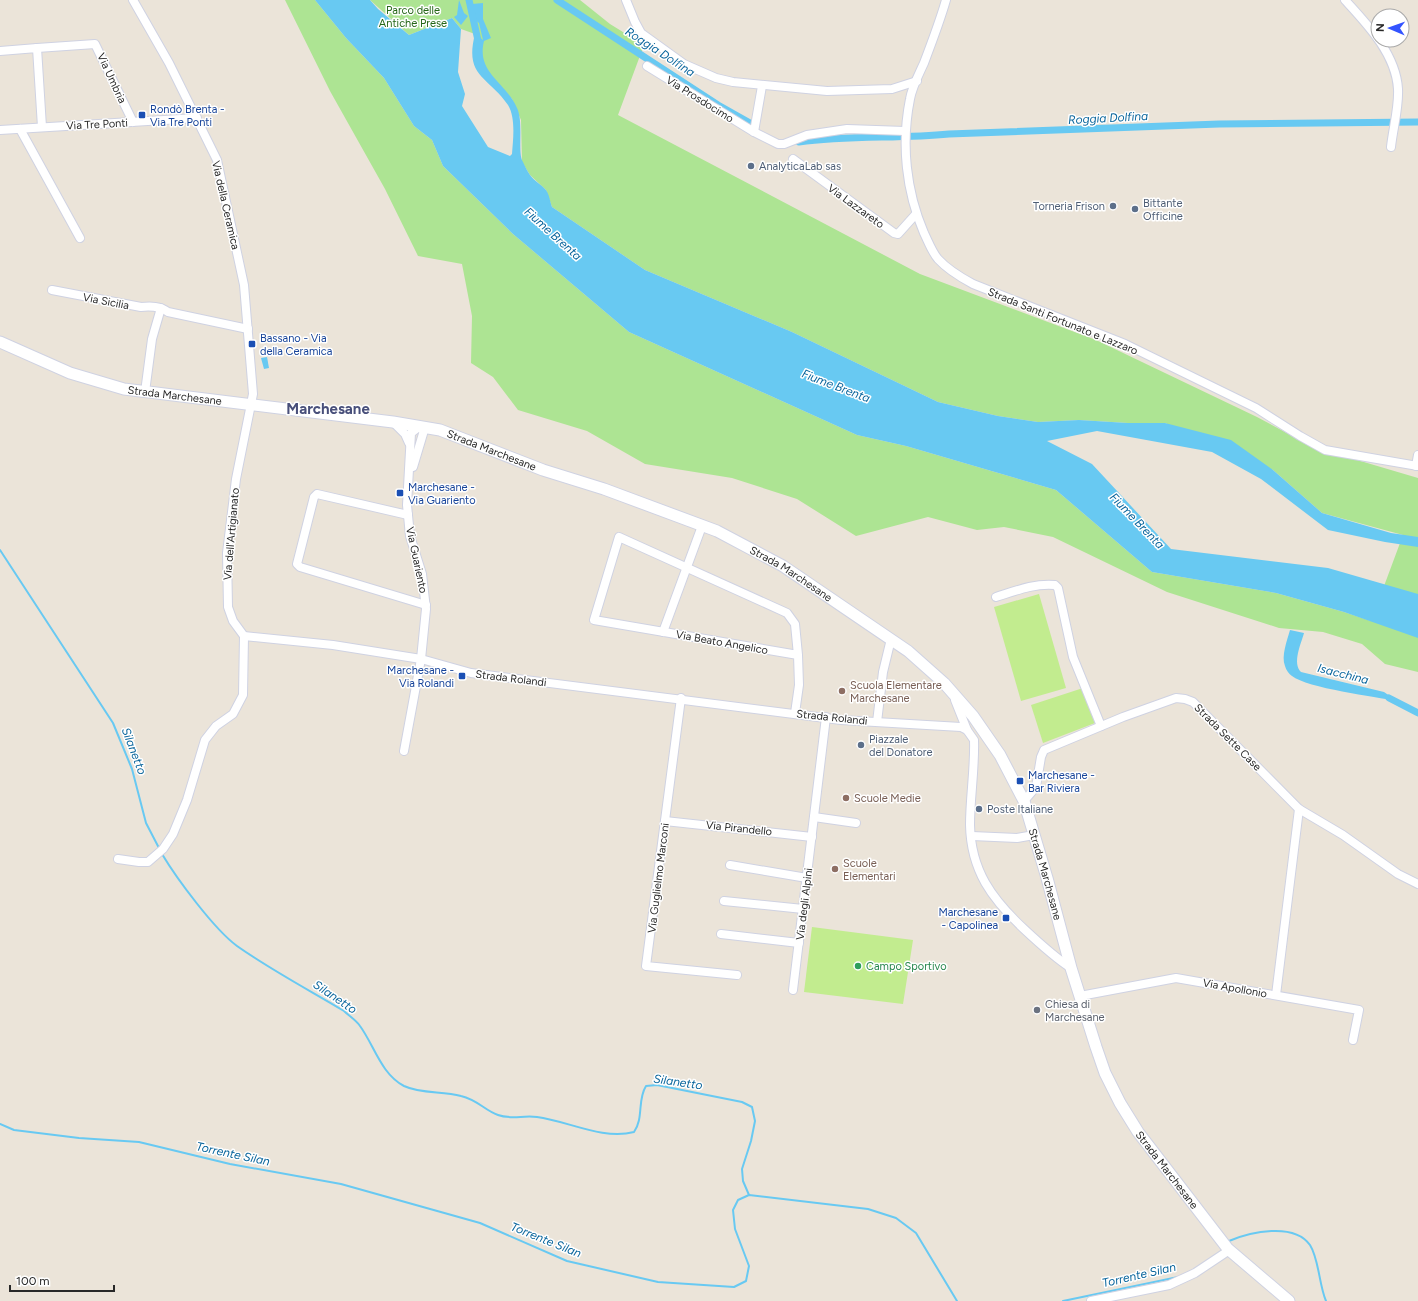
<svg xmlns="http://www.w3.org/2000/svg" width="1418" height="1301" font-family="Figtree,sans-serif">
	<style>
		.green { fill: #ade493 }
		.pitch { fill: #c2ec8f }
		.water { fill: #68c9f2 }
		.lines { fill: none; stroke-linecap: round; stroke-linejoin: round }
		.stream { stroke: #68c9f2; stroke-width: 2 }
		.canal { stroke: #68c9f2; stroke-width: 7 }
		.street-casing { stroke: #cfd2e2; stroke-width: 10 }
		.secondary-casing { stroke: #cfd2e2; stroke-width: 13 }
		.street { stroke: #fff; stroke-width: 8 }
		.secondary { stroke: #fff; stroke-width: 11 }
		.transit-dot { fill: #1a4fb4; stroke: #fff; stroke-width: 1.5 }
		.service-dot { fill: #5c6f8a; stroke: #fff; stroke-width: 1.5 }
		.education-dot { fill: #8d6e63; stroke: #fff; stroke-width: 1.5 }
		.leisure-dot { fill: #2e9e5b; stroke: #fff; stroke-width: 1.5 }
		.worship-dot { fill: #6b7280; stroke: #fff; stroke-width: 1.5 }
		.labels { text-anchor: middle; stroke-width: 3; stroke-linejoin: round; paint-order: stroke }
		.park-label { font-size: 11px; fill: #256717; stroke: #fff }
		.street-label { font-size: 11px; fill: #282828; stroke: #fff }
		.transit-label { font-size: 11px; fill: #164399; stroke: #fff; text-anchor: start }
		.service-label { font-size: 11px; fill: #4e5e75; stroke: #fff; text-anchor: start }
		.education-label { font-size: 11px; fill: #785e54; stroke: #fff; text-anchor: start }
		.leisure-label { font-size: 11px; fill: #27864d; stroke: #fff; text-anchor: start }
		.worship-label { font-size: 11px; fill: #5b616d; stroke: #fff; text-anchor: start }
		.water-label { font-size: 12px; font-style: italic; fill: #09659c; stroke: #fff }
		.district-label { font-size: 15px; font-weight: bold; fill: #484f7a; stroke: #fff }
	</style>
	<rect width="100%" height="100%" fill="#ebe4d9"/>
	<polygon class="green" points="285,0 315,0 346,38 384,78 414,126 432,140 443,166 513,234 629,332 857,435 906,446 1056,490 1152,572 1276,593 1344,612 1371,621 1403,535 1322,513 1273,470 1165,423 1128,423 1079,420 1038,422 998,416 938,402 792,332 645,270 552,207 546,190 530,175 522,162 521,120 512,99 488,72 482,61 481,50 483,41 475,34 461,29 452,18 409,35 370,0 580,0 610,24 644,45 618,115 920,274 1096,340 1257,417 1313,447 1418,478 1418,672 1385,664 1362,644 1323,632 1279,628 1167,592 1053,537 1004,527 977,530 928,517 856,536 797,499 732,478 645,464 587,431 518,410 493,377 471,363 472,316 462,264 418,256 385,189 330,91"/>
	<g class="pitch">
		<polygon points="1039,594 1066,688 1021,701 994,607"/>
		<polygon points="1083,688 1095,723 1043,743 1031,705"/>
		<polygon points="812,927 913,940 903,1004 804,992"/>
	</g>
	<g class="water">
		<path d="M315,0h55l8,9 31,26 43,-17 9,11 -3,43 7,22 -3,12 26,41 22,9 2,-2c1,-14 4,-36 -4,-49 -20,-29 -44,-28 -33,-71l8,6 -4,-17 -8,-6 2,-2 -1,-11 11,-1v16l8,19 -7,3c-8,32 22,41 33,67 7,14 0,46 6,54 2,4 4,9 7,13 4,6 11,9 16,15 3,4 4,11 6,17l93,63 147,62 146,70 60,14 40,6 41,-2 49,3h37l66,17 42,30 49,43 69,20 27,4v10l-33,-5 -57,-12 -67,-51 -49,-27 -115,-21 -50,10 45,23 79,85 157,19 90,26v44l-74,-26 -68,-19 -124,-21 -96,-82 -150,-44 -49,-11 -228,-103 -116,-98 -70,-68 -11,-26 -18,-14 -30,-48 -38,-40z"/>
		<polygon points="459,0 464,13 468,16 461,25 454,17 457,15"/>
		<polygon points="267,357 269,368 264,369 261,358"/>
		<path d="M1290,630l14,3c-3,11 -12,30 -3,39l83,20 13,9c-21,-4 -90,-13 -105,-25 -3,-2 -6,-6 -7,-10 -4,-10 2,-25 5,-36z"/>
	</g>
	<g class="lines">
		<g class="stream">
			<polyline points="0,550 113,723 132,769 146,823 160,850"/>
			<path d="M162,854c15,25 52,75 75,92 34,24 72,44 107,65 5,5 12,9 16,15 14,19 21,48 44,60 17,8 38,5 57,10 17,4 23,14 37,19 13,5 25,0 39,2 31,4 65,23 97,15 10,-14 3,-32 12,-46l11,-1 85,17 10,5 3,14 -4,20 -9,28 1,12 6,14"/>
			<polyline points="0,1124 14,1130 79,1138 139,1142 230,1164 341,1184 480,1223 567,1261 658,1282 734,1287 746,1281 749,1266 735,1229 733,1210 738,1200 749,1195 868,1209 896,1218 916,1233 957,1301"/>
			<path d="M1229,1241c21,-9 65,-19 81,4 9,14 9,40 16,56"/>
			<polyline points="1063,1301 1178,1277"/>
		</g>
		<g class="canal">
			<polyline points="469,0 479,45"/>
			<polyline points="557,0 718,105 750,123"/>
			<path d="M799,142c50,-7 100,-3 150,-8l270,-10 199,-2"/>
			<polyline points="1389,698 1418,713"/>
		</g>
		<g class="street-casing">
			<g id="street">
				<polyline points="626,0 635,22 641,33 684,64 716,78 733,82 827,91 892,89 917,81"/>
				<path d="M946,0c-6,21 -14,42 -22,63 -5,11 -12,24 -14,36 -9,45 -4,92 14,134 4,8 8,19 14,26 10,11 22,18 35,25l152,60 131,64 44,28 25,14 93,16"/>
				<path d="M1345,0c22,24 51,54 53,89 1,19 -5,39 -7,58"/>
				<polyline points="37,48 95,44 133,122"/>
				<polyline points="0,51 37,48 42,127"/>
				<polyline points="647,66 754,132 778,144 784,144 807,135 847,129 905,131"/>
				<polyline points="20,129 80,238"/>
				<polyline points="0,130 197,118"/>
				<polyline points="754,132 762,86"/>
				<polyline points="793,159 894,233 898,234 916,214"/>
				<path d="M52,290l89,17c10,-1 19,-1 27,5l80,17"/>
				<polyline points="145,392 152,339 161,308"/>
				<polyline points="393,422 405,434 409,443"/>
				<polyline points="1416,466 1418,455"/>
				<polyline points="413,467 425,427"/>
				<polyline points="408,515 317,494 314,497 297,564 300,567 426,605"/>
				<path d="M996,597c19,-6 39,-14 59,-12l3,3 15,69 28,69"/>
				<polyline points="663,632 702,526"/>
				<path d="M244,636l89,9 88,14 50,14 370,47 120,7 6,3 7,10c1,28 -4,57 -4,85 1,46 22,74 54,104 15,14 30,28 47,39"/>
				<polyline points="681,698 646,966 737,975"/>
				<polyline points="955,700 967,730"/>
				<polyline points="795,713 799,685 798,655 795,624 787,613 619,537 594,620 798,655"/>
				<polyline points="877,722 883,672 891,639"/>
				<polyline points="404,751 421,659 426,609 422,574 410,536 407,505 411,433 420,426"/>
				<polyline points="1024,801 1036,787 1041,757 1044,750 1123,717 1176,698 1185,699 1193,702 1299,809 1343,835 1398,874 1418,884"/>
				<polyline points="814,817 856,823"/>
				<polyline points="665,821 812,837"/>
				<polyline points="972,836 1017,838 1034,835"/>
				<polyline points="118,859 139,862 148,862 163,849 173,834 187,800 205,740 216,726 233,714 243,695 244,636 233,621 228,607 227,553 236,479 253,394 244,285 217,160 169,63 133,0"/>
				<polyline points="730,865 807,878"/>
				<polyline points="724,901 803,909"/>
				<polyline points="721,934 799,943"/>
				<polyline points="793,990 826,717"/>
				<polyline points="1276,995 1299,809"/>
				<polyline points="1080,996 1176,978 1359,1010 1353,1040"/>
				<polyline points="1091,1301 1169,1285 1195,1273 1225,1253 1228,1249"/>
			</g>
		</g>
		<g class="secondary-casing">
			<g id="secondary">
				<path id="s1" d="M0,342l70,31 54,16 269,33 47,8 103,40 61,19 113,42 66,35 125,85 36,32 29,33 27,39 24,46 23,77 24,90 25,79 9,26 15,30 18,29 90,117 61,52"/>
			</g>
		</g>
		<use href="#street" class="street"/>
		<use href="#secondary" class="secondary"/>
	</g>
	<g class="transit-dot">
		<rect x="138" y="111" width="8" height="8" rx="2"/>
		<rect x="248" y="340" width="8" height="8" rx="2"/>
		<rect x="396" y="489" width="8" height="8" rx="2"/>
		<rect x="458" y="672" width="8" height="8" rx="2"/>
		<rect x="1016" y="777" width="8" height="8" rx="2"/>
		<rect x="1002" y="914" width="8" height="8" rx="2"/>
	</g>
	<g class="service-dot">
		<circle cx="751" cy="166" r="4"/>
		<circle cx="1113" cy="206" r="4"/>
		<circle cx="1135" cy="209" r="4"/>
		<circle cx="861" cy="745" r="4"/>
		<circle cx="979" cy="809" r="4"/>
	</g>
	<g class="education-dot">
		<circle cx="842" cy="691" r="4"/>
		<circle cx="846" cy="798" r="4"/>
		<circle cx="835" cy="869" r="4"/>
	</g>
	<circle class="leisure-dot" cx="858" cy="966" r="4"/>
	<circle class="worship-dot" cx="1037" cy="1010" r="4"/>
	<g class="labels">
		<g class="park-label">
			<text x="413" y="14">Parco delle<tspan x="413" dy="13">Antiche Prese</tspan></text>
		</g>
		<g class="street-label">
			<text transform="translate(112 78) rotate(65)" y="4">Via Umbria</text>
			<text transform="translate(700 99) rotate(32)" y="4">Via Prosdocimo</text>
			<text transform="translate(97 124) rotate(-3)" y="4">Via Tre Ponti</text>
			<text transform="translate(226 205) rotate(77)" y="4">Via della Ceramica</text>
			<text transform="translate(856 206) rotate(36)" y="4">Via Lazzareto</text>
			<text transform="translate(106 301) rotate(11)" y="4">Via Sicilia</text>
			<text transform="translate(1063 321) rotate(22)" y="4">Strada Santi Fortunato e Lazzaro</text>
			<text dy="4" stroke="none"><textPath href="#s1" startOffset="184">Strada Marchesane</textPath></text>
			<text dy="4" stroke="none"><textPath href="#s1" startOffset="507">Strada Marchesane</textPath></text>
			<text transform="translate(231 534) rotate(-85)" y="4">Via dell'Artigianato</text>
			<text transform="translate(417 560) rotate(78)" y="4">Via Guariento</text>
			<text dy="4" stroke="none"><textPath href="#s1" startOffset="832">Strada Marchesane</textPath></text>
			<text transform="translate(722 642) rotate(10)" y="4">Via Beato Angelico</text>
			<text transform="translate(511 678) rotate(7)" y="4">Strada Rolandi</text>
			<text transform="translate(832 717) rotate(6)" y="4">Strada Rolandi</text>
			<text transform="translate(1228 737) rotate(45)" y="4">Strada Sette Case</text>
			<text transform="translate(739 828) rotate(6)" y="4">Via Pirandello</text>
			<text dy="4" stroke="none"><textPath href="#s1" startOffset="1240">Strada Marchesane</textPath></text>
			<text transform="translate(658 878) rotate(-83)" y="4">Via Guglielmo Marconi</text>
			<text transform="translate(804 904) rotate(-83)" y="4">Via degli Alpini</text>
			<text transform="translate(1235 988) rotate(10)" y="4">Via Apollonio</text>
			<text dy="4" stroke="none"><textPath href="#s1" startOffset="1563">Strada Marchesane</textPath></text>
		</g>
		<g class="transit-label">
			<text x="150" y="113">Rondò Brenta -<tspan x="150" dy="13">Via Tre Ponti</tspan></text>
			<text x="260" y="342">Bassano - Via<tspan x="260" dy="13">della Ceramica</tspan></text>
			<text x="408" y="491">Marchesane -<tspan x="408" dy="13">Via Guariento</tspan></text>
			<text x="454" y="674" text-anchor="end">Marchesane -<tspan x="454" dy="13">Via Rolandi</tspan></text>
			<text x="1028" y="779">Marchesane -<tspan x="1028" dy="13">Bar Riviera</tspan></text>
			<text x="998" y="916" text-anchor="end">Marchesane<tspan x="998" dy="13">- Capolinea</tspan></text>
		</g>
		<g class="service-label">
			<text x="759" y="170">AnalyticaLab sas</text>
			<text x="1143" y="207">Bittante<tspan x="1143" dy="13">Officine</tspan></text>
			<text x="1105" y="210" text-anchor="end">Torneria Frison</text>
			<text x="869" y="743">Piazzale<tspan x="869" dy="13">del Donatore</tspan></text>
			<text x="987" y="813">Poste Italiane</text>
		</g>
		<g class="education-label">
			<text x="850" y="689">Scuola Elementare<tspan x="850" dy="13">Marchesane</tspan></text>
			<text x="854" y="802">Scuole Medie</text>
			<text x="843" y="867">Scuole<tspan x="843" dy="13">Elementari</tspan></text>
		</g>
		<g class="leisure-label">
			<text x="866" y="970">Campo Sportivo</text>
		</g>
		<g class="worship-label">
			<text x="1045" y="1008">Chiesa di<tspan x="1045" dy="13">Marchesane</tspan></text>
		</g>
		<g class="water-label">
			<text transform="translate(660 52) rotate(33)" y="4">Roggia Dolfina</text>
			<text transform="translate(1108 118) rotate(-3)" y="4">Roggia Dolfina</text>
			<text transform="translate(553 234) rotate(42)" y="4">Fiume Brenta</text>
			<text transform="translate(836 386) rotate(21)" y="4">Fiume Brenta</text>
			<text transform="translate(1137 521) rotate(46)" y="4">Fiume Brenta</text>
			<text transform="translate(1343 674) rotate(14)" y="4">Isacchina</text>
			<text transform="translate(134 751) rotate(69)" y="4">Silanetto</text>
			<text transform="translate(335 997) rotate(34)" y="4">Silanetto</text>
			<text transform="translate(678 1082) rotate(8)" y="4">Silanetto</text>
			<text transform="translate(233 1154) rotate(12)" y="4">Torrente Silan</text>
			<text transform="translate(546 1240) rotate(22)" y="4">Torrente Silan</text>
			<text transform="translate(1139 1275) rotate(-13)" y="4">Torrente Silan</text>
		</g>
		<g class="district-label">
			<text x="328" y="414">Marchesane</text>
		</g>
	</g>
	<g transform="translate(1390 28) rotate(272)"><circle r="19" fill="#ffffff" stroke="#a9a9a9"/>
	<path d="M0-3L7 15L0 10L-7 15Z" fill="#3353ff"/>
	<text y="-6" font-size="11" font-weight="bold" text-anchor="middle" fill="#282828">N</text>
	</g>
	<path d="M10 1285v6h104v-6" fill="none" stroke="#282828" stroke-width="2"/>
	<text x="16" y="1285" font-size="12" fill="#282828" stroke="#ffffff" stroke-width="3" paint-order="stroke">100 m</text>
</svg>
